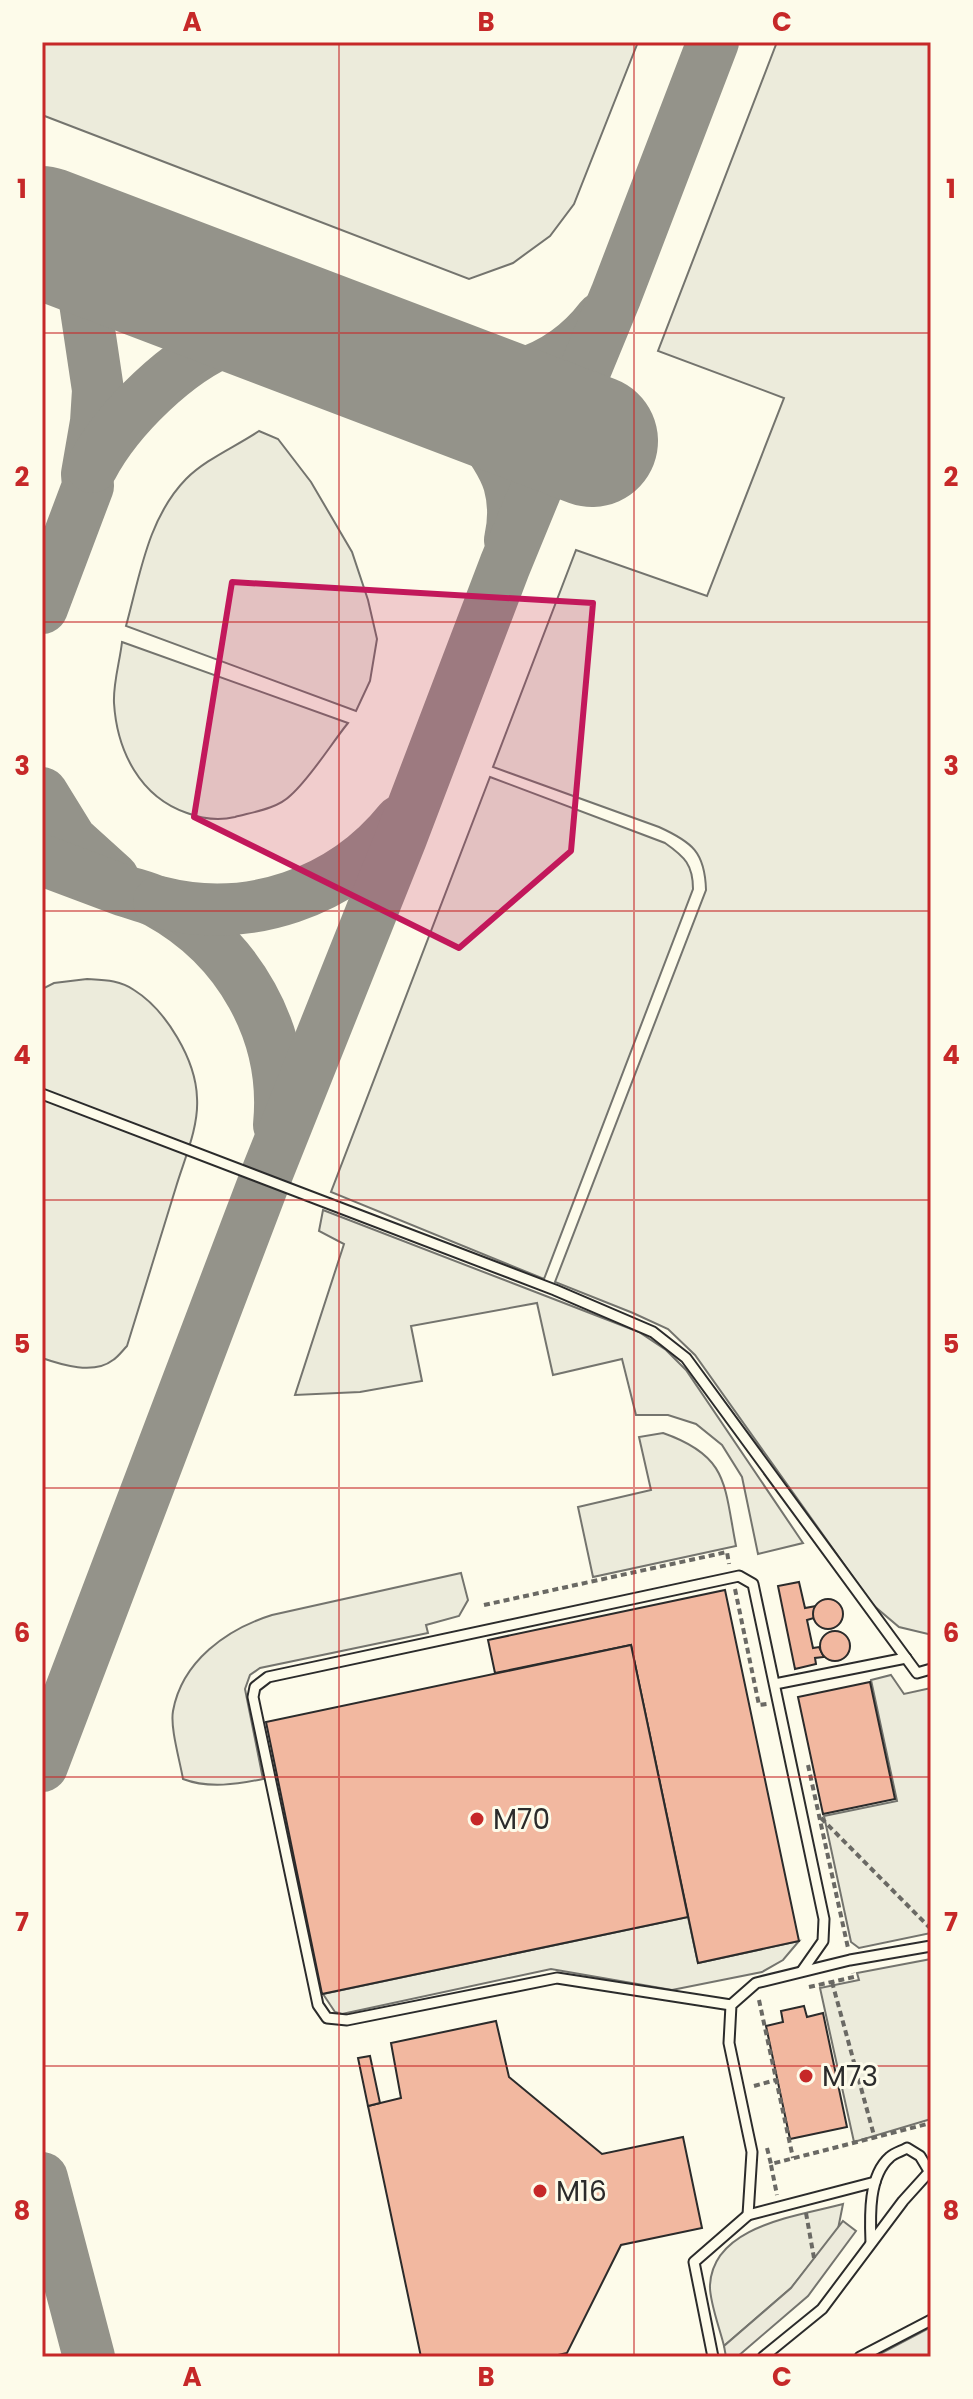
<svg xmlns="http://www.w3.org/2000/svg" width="973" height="2399" font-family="Poppins,sans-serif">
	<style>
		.green { fill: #ecebdb; stroke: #74746e; stroke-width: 2 }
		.parking { fill: #eceadb; stroke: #74746e; stroke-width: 2 }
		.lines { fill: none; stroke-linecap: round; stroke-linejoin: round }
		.taxiway { stroke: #94938a; stroke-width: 52 }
		.runway { stroke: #94938a; stroke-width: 132 }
		.building { fill: #f2b8a0; stroke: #2b2b2b; stroke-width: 2 }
		.service-casing { stroke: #2b2b2b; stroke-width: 13 }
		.path { stroke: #6a6964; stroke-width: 4; stroke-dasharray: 6 4; stroke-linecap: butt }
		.service { stroke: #fdfbea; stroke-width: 9 }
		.marked { fill: #c2185b; fill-opacity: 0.2; stroke: #c2185b; stroke-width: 6; stroke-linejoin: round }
		.grid { fill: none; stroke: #c62828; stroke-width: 2; stroke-opacity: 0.55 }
		.poi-dot { fill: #c62828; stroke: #fdfbea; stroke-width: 3 }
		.labels { text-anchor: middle; stroke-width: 6; stroke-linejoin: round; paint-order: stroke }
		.poi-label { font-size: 28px; fill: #2b2b2b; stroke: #fdfbea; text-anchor: start }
		.neatline { fill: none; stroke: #c62828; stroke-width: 3 }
		.grid-label { font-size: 26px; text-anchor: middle; font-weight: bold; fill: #c62828 }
	</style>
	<rect width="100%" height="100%" fill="#fdfbea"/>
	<g class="green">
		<polygon points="42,42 638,42 574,204 550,236 513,263 469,279 42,115"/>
		<path d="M777,42h154v1591l-3,1 -29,-7 -26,-22 -178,-250 -27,-26 -35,-16 -78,-31 151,-392c-1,-38 -14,-48 -47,-63l-166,-60 83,-217 131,46 77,-198 -126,-47z"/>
		<path d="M259,431l19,8 33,43 41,70 16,48 9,39 -7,42 -14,30 -230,-85c14,-51 22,-108 60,-147 20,-20 49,-32 73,-48z"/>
		<path d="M122,642l226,81c-17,21 -37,54 -57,72 -14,14 -38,17 -56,22 -17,4 -32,2 -48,-4 -47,-16 -70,-62 -73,-110 -1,-20 6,-42 8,-61z"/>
		<path d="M490,777l175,66c20,14 28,22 28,46l-149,390 -213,-87z"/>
		<path d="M87,979c17,1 33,1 47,11 32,20 62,70 63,108 2,29 -13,62 -21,89 -16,53 -33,106 -49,159 -4,4 -9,11 -14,14 -19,15 -51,5 -71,-2v-369l12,-6z"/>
		<polygon points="323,1210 639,1332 666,1350 686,1370 803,1543 758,1554 742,1477 722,1445 696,1424 668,1415 636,1415 622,1359 553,1375 537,1303 411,1326 422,1381 360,1392 295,1395 344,1244 319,1231"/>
		<path d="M663,1433c66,23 61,52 73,113l-143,31 -15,-70 73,-17 -12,-53z"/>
		<path d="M461,1573l7,27 -9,16 -33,9 2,8 -168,35 -10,7 -5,14 18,90c-25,5 -54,10 -80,0 -3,-18 -13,-51 -10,-68 9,-50 54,-82 99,-96z"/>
		<polygon points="891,1675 904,1694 931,1688 931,1933 859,1948 851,1942 824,1816 897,1801 871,1680"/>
		<polygon points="688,1917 698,1963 799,1941 783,1960 762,1972 672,1990 551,1969 342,2014 335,2012 323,1994"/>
		<polygon points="931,1959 931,2119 854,2142 820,1988 859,1980 857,1973"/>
		<path d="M843,2204l-5,25 -47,59 -67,58c-4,-17 -15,-45 -14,-61 3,-60 89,-69 133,-81z"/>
	</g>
	<g class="parking">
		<polygon points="843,2221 856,2231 808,2296 737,2357 726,2357 724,2346 791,2288"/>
		<polygon points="931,2327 931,2357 874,2357"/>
	</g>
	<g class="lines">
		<g class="taxiway">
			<polyline points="42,237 67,260 84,296 98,390 96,422 87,474 88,486 42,608"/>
			<path d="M424,374c66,20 135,-1 177,-56"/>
			<path d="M424,374c27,17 76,79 85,109 5,18 5,39 1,57"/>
			<path d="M92,467c26,-49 86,-108 138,-128 25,-10 54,-10 80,-6"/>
			<polyline points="42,793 71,840 113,878"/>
			<path d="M42,860c27,10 54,20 80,30 11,4 25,7 35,12 82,45 131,131 122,223"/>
			<path d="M159,902c89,23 183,-9 241,-81"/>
			<polyline points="42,1766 268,1171 401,838 505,565 616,295 713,42"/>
			<polyline points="42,2178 89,2357"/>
		</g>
		<polyline class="runway" points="42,232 592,441"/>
	</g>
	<g class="building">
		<polygon points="799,1582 805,1608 816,1606 814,1618 807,1620 813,1648 819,1647 824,1657 815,1658 816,1664 795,1669 778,1586"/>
		<polygon points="725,1590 799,1941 698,1963 631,1645 495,1673 488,1640"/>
		<circle cx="828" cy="1614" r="15"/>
		<circle cx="835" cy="1646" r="15"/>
		<polygon points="631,1645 688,1917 322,1994 266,1722"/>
		<polygon points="870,1682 895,1799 823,1814 798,1697"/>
		<polygon points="804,2006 807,2017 823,2013 847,2127 790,2139 766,2026 783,2022 781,2011"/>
		<polygon points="496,2021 509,2077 602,2154 683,2137 702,2228 621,2245 567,2353 549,2357 421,2357 368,2106 401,2098 391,2043"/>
		<polygon points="370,2056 380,2103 368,2106 358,2058"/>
	</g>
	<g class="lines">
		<g class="service-casing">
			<g id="service">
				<polyline points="42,1094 555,1290 653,1332 686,1358 917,1673 931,1669"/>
				<polyline points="775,1684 906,1658"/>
				<polyline points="731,2005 557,1978 347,2020 327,2018 318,2005 253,1697 255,1687 268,1677 739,1576 753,1584 824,1919 823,1941 802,1971"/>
				<polyline points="748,2215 752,2152 729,2043 731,2005 756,1983 850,1960 931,1946"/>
				<path d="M871,2243c-1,-26 -3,-67 19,-86 4,-4 12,-6 17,-9l13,8 9,15"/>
				<polyline points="713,2357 694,2262 748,2215 875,2182"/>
				<polyline points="763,2357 822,2309 903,2201 931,2170"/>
				<polyline points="860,2357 931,2320"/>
			</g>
		</g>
		<g class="path">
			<polyline points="735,1589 759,1705 767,1704"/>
			<polyline points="484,1605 727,1552 729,1564"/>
			<polyline points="808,1765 848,1948"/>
			<polyline points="821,1818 931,1929"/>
			<polyline points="832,1982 875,2139"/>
			<polyline points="809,1987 854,1977 853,1973"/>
			<polyline points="759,2000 793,2158"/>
			<polyline points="754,2086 776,2080"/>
			<polyline points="767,2148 771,2164 931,2123"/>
			<polyline points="771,2165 777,2195"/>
			<polyline points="806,2213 814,2258"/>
		</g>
		<use href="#service" class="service"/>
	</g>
	<path class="marked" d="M232,582l361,21 -22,248 -112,97 -265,-131z"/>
	<path class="grid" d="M339,42v2315M634,42v2315M42,333h889M42,622h889M42,911h889M42,1200h889M42,1488h889M42,1777h889M42,2066h889"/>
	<g class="poi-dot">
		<circle cx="477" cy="1819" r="8"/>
		<circle cx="806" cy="2076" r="8"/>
		<circle cx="540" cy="2191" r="8"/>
	</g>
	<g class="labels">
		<g class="poi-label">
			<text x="493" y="1829">M70</text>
			<text x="822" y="2086">M73</text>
			<text x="556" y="2201">M16</text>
		</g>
	</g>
	<rect width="973" height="2399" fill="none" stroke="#fdfbea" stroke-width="88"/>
	<rect x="44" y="44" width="885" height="2311" class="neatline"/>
	<g class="grid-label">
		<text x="192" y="31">A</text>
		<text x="486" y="31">B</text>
		<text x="782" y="31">C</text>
		<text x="22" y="198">1</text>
		<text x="951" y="198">1</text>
		<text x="22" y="486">2</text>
		<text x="951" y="486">2</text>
		<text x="22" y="775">3</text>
		<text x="951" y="775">3</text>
		<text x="22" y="1064">4</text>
		<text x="951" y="1064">4</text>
		<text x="22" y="1353">5</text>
		<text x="951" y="1353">5</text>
		<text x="22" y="1642">6</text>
		<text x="951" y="1642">6</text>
		<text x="22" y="1931">7</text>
		<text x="951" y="1931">7</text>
		<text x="22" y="2220">8</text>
		<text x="951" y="2220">8</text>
		<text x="192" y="2386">A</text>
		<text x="486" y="2386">B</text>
		<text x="782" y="2386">C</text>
	</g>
</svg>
